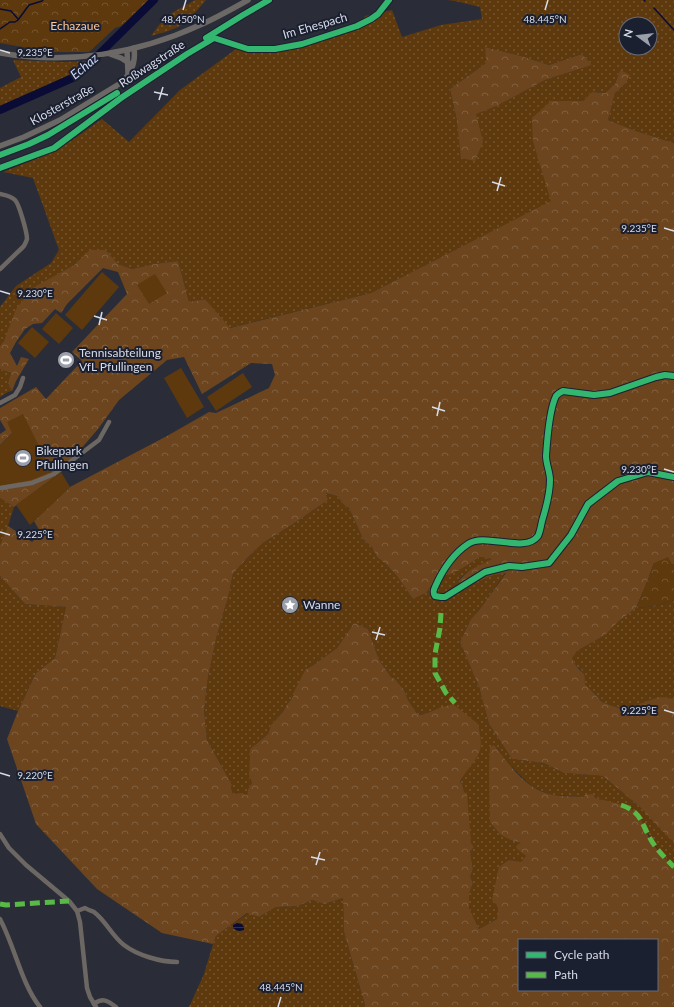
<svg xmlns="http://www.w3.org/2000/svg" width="674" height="1007" font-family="Lato,sans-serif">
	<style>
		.grass { fill: url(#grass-dots); fill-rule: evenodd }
		.forest { fill: url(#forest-crowns); fill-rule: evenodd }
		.park { fill: url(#park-crowns) }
		.pitch { fill: #5e390d }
		.water { fill: url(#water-rules) }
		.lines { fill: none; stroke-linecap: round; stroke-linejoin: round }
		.stream { stroke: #0a0c36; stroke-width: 1.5 }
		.river { stroke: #0a0c36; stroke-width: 8 }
		.minor { stroke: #6c6762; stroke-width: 4.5 }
		.major { stroke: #6c6866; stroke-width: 5.5 }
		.quiet { stroke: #58b947; stroke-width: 5; stroke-dasharray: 10 5; stroke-linecap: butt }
		.cycleway-casing { stroke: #1b2031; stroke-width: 8 }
		.cycleway { stroke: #33b770; stroke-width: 6 }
		.ticks { fill: none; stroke: #d8dce8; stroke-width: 1.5 }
		.labels { text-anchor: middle; stroke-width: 4; stroke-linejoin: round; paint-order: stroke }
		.park-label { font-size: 12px; fill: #fec692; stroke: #1b2031 }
		.street-label { font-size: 12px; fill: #d8dce8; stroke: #1b2031 }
		.poi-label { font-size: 12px; fill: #d8dce8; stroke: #1b2031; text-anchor: start }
		.water-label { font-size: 13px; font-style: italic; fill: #cdd8f9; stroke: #1b2031 }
		.ticks-label { font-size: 10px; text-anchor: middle; fill: #d8dce8; stroke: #1b2031; stroke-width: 4; stroke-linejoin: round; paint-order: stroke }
	</style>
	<defs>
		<pattern id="grass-dots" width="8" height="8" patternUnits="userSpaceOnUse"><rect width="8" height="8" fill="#5e390d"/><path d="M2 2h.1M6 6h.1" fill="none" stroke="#745530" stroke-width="1.8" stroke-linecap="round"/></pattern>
		<pattern id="forest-crowns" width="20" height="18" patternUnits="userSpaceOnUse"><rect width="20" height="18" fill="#6c451e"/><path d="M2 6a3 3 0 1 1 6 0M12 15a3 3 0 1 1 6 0" fill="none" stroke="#805f3f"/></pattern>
		<pattern id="park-crowns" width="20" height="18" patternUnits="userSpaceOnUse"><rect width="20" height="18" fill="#5e390d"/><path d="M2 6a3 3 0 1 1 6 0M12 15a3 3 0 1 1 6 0" fill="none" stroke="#745530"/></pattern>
		<pattern id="water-rules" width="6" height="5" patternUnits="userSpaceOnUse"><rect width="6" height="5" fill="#0a0c36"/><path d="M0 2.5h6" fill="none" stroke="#2d2f53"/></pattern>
	</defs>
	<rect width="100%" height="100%" fill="#2a2d37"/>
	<g class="grass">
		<path d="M195,0h11c-7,8 -16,20 -25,25 -9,6 -20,8 -30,11l8,-11 11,-11z"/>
		<path d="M447,0h227v143l-38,-12 -28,-11 7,-27 10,-9 -5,-14 -5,14 -10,9 -13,-1 -9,9h-32l-18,41 19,59 -181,92 -142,35 -24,-29 -16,3 -11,-41 -24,3 -22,5 -14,-5 -12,-14h-15l-17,15 -41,24 -29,52 -4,5v-39l16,-21 35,-23 8,-13 -26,-72 -30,-6 40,-16 28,-15 31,-22 27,23 51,-52 56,-41 2,-4 23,4 41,-5 59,-20 4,-8 27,-6 10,27 39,-12 41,-6 -2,-12 -25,-6zM626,24h24v24h-24zM485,47l36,9 28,9 33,-11 10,11 -47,15 -48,26 -40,15 -7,-32 36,-26z"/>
		<polygon points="13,60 63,62 89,61 80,70 0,108 0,88 21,77"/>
		<polygon points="0,369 11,373 8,383 12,391 8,392 0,397"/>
		<polygon points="324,493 337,496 344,505 349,508 363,539 372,547 377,557 387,565 397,576 413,599 426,593 431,586 444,573 466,566 480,557 493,559 470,570 458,580 464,591 470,586 482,579 506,572 480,609 471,619 460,642 479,687 489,724 512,759 544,763 564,773 603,776 640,807 670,838 674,841 674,867 669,862 657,848 651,840 646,829 627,807 595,798 554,795 546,793 533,787 526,781 507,762 494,745 511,840 522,843 527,856 521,862 509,860 498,906 497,919 479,929 469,908 469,894 473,883 470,877 473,869 470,852 474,847 471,843 462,784 460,782 462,778 439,708 425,714 418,715 408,700 404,690 395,679 391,677 379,660 368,629 354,623 337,648 315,664 305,670 293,697 286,706 283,712 271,725 268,734 250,749 249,775 252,783 248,789 247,796 240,793 233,794 231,788 232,785 207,740 204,710 208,677 216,639 229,593 233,574 246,559 263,543 296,522 328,500"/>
		<polygon points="0,498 14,507 8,526 0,545"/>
		<polygon points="0,576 25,604 66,607 55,658 36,673 18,711 0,706"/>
		<polygon points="674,600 674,699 673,699 636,710 624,710 602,702 585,684 582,671 577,667 571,658 577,651 605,635 619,621 636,608 656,606"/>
		<polygon points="343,898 344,932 365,1005 364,1007 189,1007 204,974 213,944 216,936 248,913 259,917 276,907 298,906 312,900 326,904"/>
	</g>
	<g class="forest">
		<polygon points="485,47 521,56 549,65 582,54 592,65 545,80 497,106 476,114 483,142 475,161 461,158 457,121 450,89 486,63"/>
		<path d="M620,70l10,5 -5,9 -10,9 -7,27 28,11 38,12v422l-2,-1 -18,-1 -7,19 -11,26 -17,13 -14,14 -28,16 -5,7c1,3 3,6 5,9 7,8 8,5 8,17l17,18 22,8 7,-5 5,5 3,-6 21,-7 14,2v142l-4,-2 -30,-32 -37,-31 -39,-3 -20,-10 -32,-4 -23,-35 -10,-37 -19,-45 11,-23 9,-10 26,-36c-16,2 -30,8 -42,18l-6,-10 12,-11 22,-11 -12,-2 -14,9 -17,9 -5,-2 -7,14 -6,-1 -5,7 -13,6 -16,-23 -10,-11 -10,-8 -5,-10 -9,-8 -14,-31 -5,-3 -7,-9 -12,-3 3,7 -32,22 -33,21 -17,16 -13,15 -4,19 -13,46 -8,38 -4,33 3,30 25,45 -1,3 2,6 7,-1 7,2 1,-6 4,-6 -3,-8 1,-26 18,-15 3,-9 12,-13 3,-6 7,-9 1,-5 11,-22 10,-6 22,-16 17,-25 14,6 11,31 12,17 4,2 9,11 4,10 10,15 7,-1 14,-6 14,-4 25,20c2,10 5,22 0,31 -5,10 -14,17 -18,27l2,2 2,8 3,2 4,49 3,4 -4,5 3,17 -3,8 3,6 -4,11v14l10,21 18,-10 1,-13 -6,-6 7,-33 10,-7 12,2 5,-6 -10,-8 1,-3 4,-2 -10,-3 -10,-5 -11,-13 -1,-51 1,-24 4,-2c14,18 30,41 52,48 12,4 26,3 38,4l1,-2 8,-1 2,4c11,3 30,6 39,13 9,7 11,20 17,30 6,9 15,18 23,26v140h-310l1,-2 -21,-73 -1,-34 -18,6 -13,-4 -14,6 -22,1 -17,10 -12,-4 -31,23 -3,8 -51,-11 -65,-44 -61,-65 -29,-85 11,-28 18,-38 19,-15 11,-51 -41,-3 -25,-28v-31l8,-19 24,16 9,-9 -7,-12 36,-34 97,-51 42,-24 7,1 53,-25 6,-13 -3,-11 -21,-1 -49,31 -18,-37 -17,3 -48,40 -21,29 -37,43 -47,35 -14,-9v-12l12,-53 -12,12v-11l6,-4 -6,-10v-12l36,-21 10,12 36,-38 -10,-9 55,-58 -9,-22 -15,-4 -36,36 -6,9 -6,-4 -13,14 -9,1 -8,5 -9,13 -6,11 7,13 4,-9 8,2 -13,22 -4,10 -4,-8 3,-10 -11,-4v-23l4,-5 12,-32 17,-21 41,-23 16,-15h16l12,14 14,5 22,-5 24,-3 11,41 16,-3 25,29 141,-35 180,-92 -18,-59 -1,-24 19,-17h32l9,-9 13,1 10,-9zM519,940h138v50h-138z"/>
	</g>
	<g class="park">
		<polygon points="0,0 150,0 121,26 115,28 89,52 51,52 0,43"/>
		<polygon points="668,557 672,564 674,565 674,600 656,606 636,608 647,582 654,563"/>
	</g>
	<g class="pitch">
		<polygon points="102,272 119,287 82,330 65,315"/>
		<polygon points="155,274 167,293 149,304 137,285"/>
		<polygon points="56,313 73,328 59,344 42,329"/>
		<polygon points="32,327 49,342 35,358 18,343"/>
		<polygon points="181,368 204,407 187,418 164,378"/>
		<polygon points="243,373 252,387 216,411 207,397"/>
		<polygon points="23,414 52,472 31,480 0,486 0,445 12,433 7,422"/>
		<polygon points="61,472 70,487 30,525 16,505"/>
	</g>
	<path class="water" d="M237,923l5,1 2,3v3c-5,2 -7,1 -11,-2v-3z"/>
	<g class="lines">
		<g class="stream">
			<polyline points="644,0 645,1"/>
			<polyline points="654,8 674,30"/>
			<polyline points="0,9 11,11 18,19"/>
			<polyline points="0,29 10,22 15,22 18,20 29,5 42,1 43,0"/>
		</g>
		<polyline class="river" points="0,110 77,76 154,0"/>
		<g class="minor">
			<polyline points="115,88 121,98"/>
			<polyline points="0,168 54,148 121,98 187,54 214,38 248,49 275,49 302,44 357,26 371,19 378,14 389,0"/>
			<path d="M0,194c5,1 11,2 15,6 4,4 12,32 12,39 -1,3 -2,6 -4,8l-23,22"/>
			<path d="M674,376l-9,-1 -9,2 -46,16 -16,2 -31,-4c-2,1 -5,2 -7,5 -6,12 -9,45 -10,60 0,8 4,16 4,24 0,14 -4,28 -8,41 -1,5 -2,11 -4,15 -13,18 -53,-4 -70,8 -15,10 -26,27 -33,43 -2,4 -2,6 0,9l6,1h4l40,-25 24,-6 13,1 27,-4 22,-28 17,-31 30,-23 30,-9 26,5"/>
			<polyline points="0,403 15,395 20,387 23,378"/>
			<polyline points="0,488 32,483 54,474 99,440 109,422"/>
			<polyline points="0,834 9,848 26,865 69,901 77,911 80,922 87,988 90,997 96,1007"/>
			<path d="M77,911l8,-3c3,2 7,3 9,4 12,9 18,24 30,33 13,10 36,17 53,17"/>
			<path d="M0,919c15,28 21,64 40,88"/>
			<path d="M94,1004c9,-7 14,-3 22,3"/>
		</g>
		<g class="major">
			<polyline points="127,50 128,73"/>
			<path d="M0,53c68,12 137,1 200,-28 16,-7 32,-16 48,-25"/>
			<polyline points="110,54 121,58 129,63"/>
			<path d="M0,146l24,-9 36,-17 59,-36c12,-9 17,-21 15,-36"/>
		</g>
		<g class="quiet">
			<polyline points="441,613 440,628 435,654 435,673 446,693 455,703"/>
			<path d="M621,805c21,7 20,18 30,35 6,10 15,19 23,27"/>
			<polyline points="0,904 6,905 69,901"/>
		</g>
		<g class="cycleway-casing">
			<g id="cycleway">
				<polyline points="206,38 243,15 269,0"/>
				<polyline points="0,155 29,144 48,135 117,93"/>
				<polyline points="0,168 54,148 121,98 187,54 214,38 248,49 275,49 302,44 357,26 371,19 378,14 389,0"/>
				<path d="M674,376l-9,-1 -9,2 -46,16 -16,2 -31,-4c-2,1 -5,2 -7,5 -6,12 -9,45 -10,60 0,8 4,16 4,24 0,14 -4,28 -8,41 -1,5 -2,11 -4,15 -13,18 -53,-4 -70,8 -15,10 -26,27 -33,43 -2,4 -2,6 0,9l6,1h4l40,-25 24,-6 13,1 27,-4 22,-28 17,-31 30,-23 30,-9 26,5"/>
			</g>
		</g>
		<use href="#cycleway" class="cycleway"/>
	</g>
	<path class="ticks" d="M183,10l3,-10M545,10l3,-10M0,50l10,3M154,92l14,3M159,100l4,-13M492,182l13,4M497,191l4,-14M664,228l10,3M0,291l10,3M94,316l13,4M99,325l3,-13M432,407l13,4M437,416l3,-14M664,469l10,3M0,532l10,3M372,632l13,3M376,640l4,-13M664,710l10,3M0,773l10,3M311,857l14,3M316,865l4,-13M278,1007l3,-10"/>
	<defs>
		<g id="stadium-disc" transform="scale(0.9)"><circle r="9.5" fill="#9b9faa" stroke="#1b2031"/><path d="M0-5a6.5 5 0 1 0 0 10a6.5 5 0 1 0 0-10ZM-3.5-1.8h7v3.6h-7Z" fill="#fff"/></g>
		<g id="sight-disc" transform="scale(0.9)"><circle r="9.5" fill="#9b9faa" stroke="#1b2031"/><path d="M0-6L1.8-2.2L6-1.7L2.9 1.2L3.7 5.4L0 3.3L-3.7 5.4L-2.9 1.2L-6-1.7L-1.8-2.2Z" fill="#fff"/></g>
	</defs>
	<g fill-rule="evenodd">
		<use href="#stadium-disc" x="66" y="360"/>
		<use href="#stadium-disc" x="23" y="458"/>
		<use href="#sight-disc" x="290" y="605"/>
	</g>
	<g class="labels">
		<g class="park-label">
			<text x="75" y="30">Echazaue</text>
		</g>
		<g class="street-label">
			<text transform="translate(315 26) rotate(-16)" y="4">Im Ehespach</text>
			<text transform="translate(152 64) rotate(-33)" y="4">Roßwagstraße</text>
			<text transform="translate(62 105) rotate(-29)" y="4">Klosterstraße</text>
		</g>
		<g class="poi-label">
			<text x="79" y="357">Tennisabteilung<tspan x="79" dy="14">VfL Pfullingen</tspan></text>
			<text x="36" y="455">Bikepark<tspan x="36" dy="14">Pfullingen</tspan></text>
			<text x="303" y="609">Wanne</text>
		</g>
		<g class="water-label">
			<text transform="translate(84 66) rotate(-40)" y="5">Echaz</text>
		</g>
	</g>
	<g class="ticks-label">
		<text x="183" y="23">48.450°N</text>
		<text x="545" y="23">48.445°N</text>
		<text x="35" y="56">9.235°E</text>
		<text x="639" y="232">9.235°E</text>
		<text x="35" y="297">9.230°E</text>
		<text x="639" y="473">9.230°E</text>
		<text x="35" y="538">9.225°E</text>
		<text x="639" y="714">9.225°E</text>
		<text x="35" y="779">9.220°E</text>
		<text x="281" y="991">48.445°N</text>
	</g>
	<rect x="518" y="939" width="140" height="52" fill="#1b2031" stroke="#676b7a"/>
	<rect x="526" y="952" width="20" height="6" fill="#33b770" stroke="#676b7a"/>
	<text x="554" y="959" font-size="12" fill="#d8dce8">Cycle path</text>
	<rect x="526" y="972" width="20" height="6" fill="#58b947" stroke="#676b7a"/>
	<text x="554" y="979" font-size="12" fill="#d8dce8">Path</text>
	<g transform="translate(638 36) rotate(285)"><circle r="19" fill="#1b2031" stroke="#676b7a"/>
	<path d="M0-3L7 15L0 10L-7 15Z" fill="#9b9faa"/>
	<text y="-6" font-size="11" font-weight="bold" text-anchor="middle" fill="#d8dce8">N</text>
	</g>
</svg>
